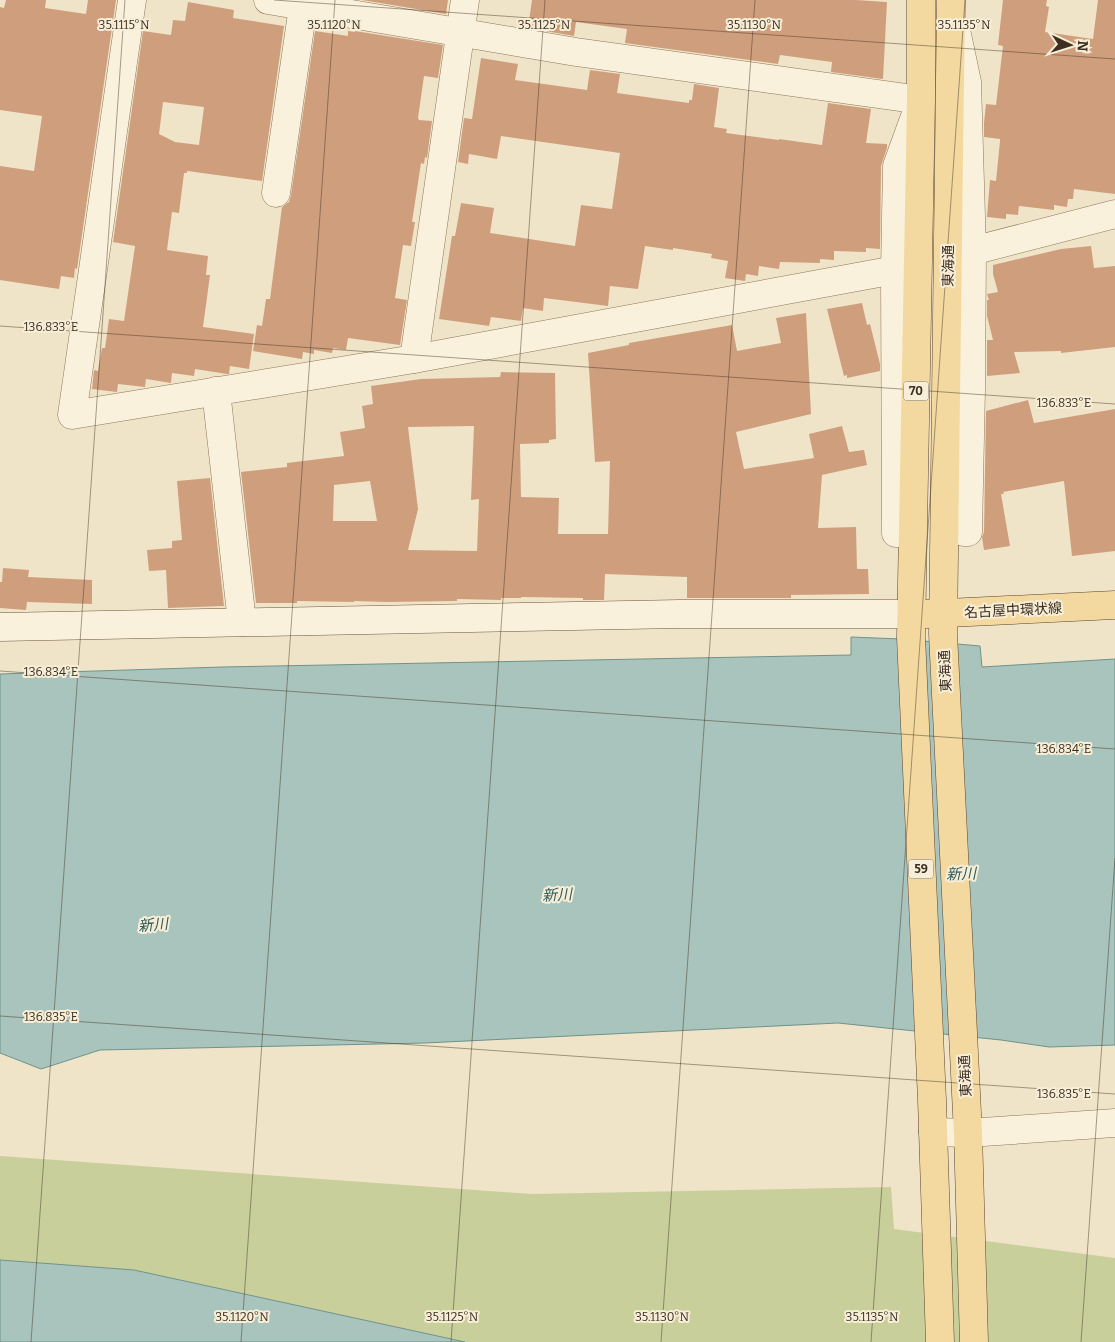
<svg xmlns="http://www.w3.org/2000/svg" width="1115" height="1342" font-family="Bitter,'Noto Sans JP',serif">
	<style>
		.green { fill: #c9cf9b }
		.water { fill: #a9c4bc; stroke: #6f938a }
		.building { fill: #cf9f7d; fill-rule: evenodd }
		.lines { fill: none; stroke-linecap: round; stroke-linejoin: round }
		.street-casing { stroke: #8d765c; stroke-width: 29 }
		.secondary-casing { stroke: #6f573f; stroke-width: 29 }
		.primary-casing { stroke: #5b4430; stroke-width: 29 }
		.street { stroke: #faf1dc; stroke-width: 28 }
		.secondary { stroke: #faf1dc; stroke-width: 28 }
		.primary { stroke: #f3d9a0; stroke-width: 28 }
		.ticks { fill: none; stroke: #3d2e20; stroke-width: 1; stroke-opacity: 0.45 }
		.labels { text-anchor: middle; stroke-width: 4; stroke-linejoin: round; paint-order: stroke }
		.shield { fill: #f7eed8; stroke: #756857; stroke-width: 1 }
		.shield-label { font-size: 12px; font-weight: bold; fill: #3d2e20 }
		.street-label { font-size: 14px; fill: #3d2e20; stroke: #f7eed8 }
		.water-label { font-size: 15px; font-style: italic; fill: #2f5d5a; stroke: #f7eed8 }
		.ticks-label { font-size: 12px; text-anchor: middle; fill: #3d2e20; stroke: #f7eed8; stroke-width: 4; stroke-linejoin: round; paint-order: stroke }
	</style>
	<rect width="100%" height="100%" fill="#f0e4c8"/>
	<polygon class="green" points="0,1156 532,1194 891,1187 894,1229 1115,1258 1115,1342 465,1342 134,1270 0,1260"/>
	<g class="water">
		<polygon points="851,637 901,639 980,646 982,667 1115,659 1115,1045 1049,1047 1001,1040 838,1023 425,1043 100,1050 41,1069 0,1053 0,674 222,667 851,655"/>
		<polygon points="0,1260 134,1270 465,1342 0,1342"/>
	</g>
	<g class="building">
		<polygon points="6,0 46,0 45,8 86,14 88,0 116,0 77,269 75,268 74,278 61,276 59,289 0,280 0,166 34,171 42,116 0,110 0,7 4,8"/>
		<polygon points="362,0 448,0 446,14"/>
		<polygon points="532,0 856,0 887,2 883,79 831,72 832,62 780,55 778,64 625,43 627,29 576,22 574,36 528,28"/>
		<polygon points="1003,0 1047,0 1046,6 1049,7 1045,32 1093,39 1098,0 1115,0 1115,194 1074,189 1073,199 1068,199 1067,207 1054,205 1054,210 1019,206 1018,215 1006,214 1006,219 987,217 990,180 996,181 1000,141 1000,139 984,137 984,123 986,104 996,105 1003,46 998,45"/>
		<path d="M188,2l46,8 -1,8 51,8 -22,155 -75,-10v2h-3l-5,40 -7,-1 -5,38 41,6 -2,19h4l-7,52 51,7 -5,35 -19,-3 -1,8h-2l-32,-5 -1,7 -22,-3 -1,10 -25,-4 -1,8 -27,-3 -1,8 -25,-3 2,-19 4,1 4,-23h3l4,-29 15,2 11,-75 -22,-4 30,-211 28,4 2,-15 12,1zM163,102l41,5 -5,38 -24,-3 -16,-8z"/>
		<polygon points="315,31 348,36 348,31 355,32 355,31 443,45 438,78 424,76 418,118 419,120 432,121 427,158 425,157 424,164 421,163 412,222 415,222 411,246 403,245 395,298 407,300 400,345 348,338 346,350 333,348 332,353 314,350 314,354 303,352 302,359 253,351 257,325 262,326 266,299 270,299 282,207 289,202 291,195"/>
		<polygon points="481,58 518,64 515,80 587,90 590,70 620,74 617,93 689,103 689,100 692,100 694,84 719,88 714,127 727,129 726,133 779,140 779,139 822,145 828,103 871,109 866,143 887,144 887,148 881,166 880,249 866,248 866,252 834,251 834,260 820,259 820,263 780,262 779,269 759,266 758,276 746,274 745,281 725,278 728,261 711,258 712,254 673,248 673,250 645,246 638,289 610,286 608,306 544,298 543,311 523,308 521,321 491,317 489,326 439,319 452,236 455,236 461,203 494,208 490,233 575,246 581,205 612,209 620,153 501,136 497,159 469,154 468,164 458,162 464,118 472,119"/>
		<polygon points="1091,246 1094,268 1115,266 1115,347 1061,353 1061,351 1014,352 1020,373 987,376 987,340 993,340 987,316 987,300 989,300 987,294 998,292 993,274 993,265 1061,249"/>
		<polygon points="862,303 867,325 870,324 880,364 880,371 847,378 847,375 844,376 827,309"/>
		<path d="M806,313l5,101 -75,18 8,37 70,-11 -5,-24 33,-8 7,26 15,-2 3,15 -45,10 -4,53 38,-1 1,42h11l1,25 -78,1v3h-104v-21l-82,-3 -1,26h-21v-2l-62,-1v1h-20v2l-44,-1v2l-70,1 -33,-1v1l-57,-1v2h-41l-15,-131 46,-5v-4l57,-7 -4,-24 25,-4 -3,-22 11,-2 -2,-18 50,-7 79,-2 1,-5 54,1 1,66 -7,1v3l-29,1 1,53 38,1 -1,36h50l2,-73 -15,1 -7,-109 41,-8v-2l103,-18 5,26 44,-8 -5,-25zM474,426l-3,74 8,-1 -2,52 -69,-1 10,-41 -10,-82zM370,481l7,40h-44l1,-36z"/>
		<polygon points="1028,400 1034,423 1115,409 1115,551 1072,556 1064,481 1003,492 1004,494 1001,494 1010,546 984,550 982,537 984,532 986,411"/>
		<polygon points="210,478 224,606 168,608 166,570 149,571 147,550 172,548 172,541 182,540 177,481"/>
		<polygon points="3,568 29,570 28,577 92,580 92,604 27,602 26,610 0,608 0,582 2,582"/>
	</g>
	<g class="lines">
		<g class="street-casing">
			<g id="street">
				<polyline points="132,0 72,415 414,359 895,270"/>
				<polyline points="268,0 576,52 921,100 897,166 895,270 896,533 901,533"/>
				<polyline points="956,30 967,82 972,251 971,389 968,532 964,532"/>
				<polyline points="276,193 304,0"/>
				<polyline points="972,251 1115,214"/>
				<polyline points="414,359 465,0"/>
				<polyline points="216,391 242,622"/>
				<polyline points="933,1132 968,1133 1115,1123"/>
			</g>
		</g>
		<g class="secondary-casing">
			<polyline id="secondary" points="0,627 679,614 912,614"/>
		</g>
		<g class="primary-casing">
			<g id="primary">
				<polyline points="921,0 921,100 911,637 932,1100 940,1342"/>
				<polyline points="951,0 943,634 968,1133 974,1342"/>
				<polyline points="926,614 1115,605"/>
			</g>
		</g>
		<use href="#street" class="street"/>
		<use href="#secondary" class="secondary"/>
		<use href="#primary" class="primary"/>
	</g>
	<path class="ticks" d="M274,0l841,59M0,326l1115,78M0,671l1115,78M0,1016l1115,78M31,1342l94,-1342M241,1342l94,-1342M451,1342l94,-1342M661,1342l94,-1342M871,1342l94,-1342M1081,1342l34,-484"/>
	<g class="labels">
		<g class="shield">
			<rect x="903.5" y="381.5" width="25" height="19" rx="4"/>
			<rect x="908.5" y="859.5" width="25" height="19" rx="4"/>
		</g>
		<g class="shield-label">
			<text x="916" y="395">70</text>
			<text x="921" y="873">59</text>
		</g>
		<g class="street-label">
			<text transform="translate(948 266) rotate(-89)" y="5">東海通</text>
			<text transform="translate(1013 610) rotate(-3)" y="5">名古屋中環状線</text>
			<text transform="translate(945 671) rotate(-93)" y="5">東海通</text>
			<text transform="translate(965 1076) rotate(-93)" y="5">東海通</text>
		</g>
		<g class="water-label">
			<text transform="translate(961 874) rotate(-2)" y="5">新川</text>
			<text transform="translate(557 895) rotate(-3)" y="5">新川</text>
			<text transform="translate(153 925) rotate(-5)" y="5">新川</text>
		</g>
	</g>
	<g class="ticks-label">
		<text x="124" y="29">35.1115°N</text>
		<text x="334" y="29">35.1120°N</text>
		<text x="544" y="29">35.1125°N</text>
		<text x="754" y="29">35.1130°N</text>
		<text x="964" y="29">35.1135°N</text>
		<text x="51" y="331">136.833°E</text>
		<text x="1064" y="407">136.833°E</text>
		<text x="51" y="676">136.834°E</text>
		<text x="1064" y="753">136.834°E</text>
		<text x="51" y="1021">136.835°E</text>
		<text x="1064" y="1098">136.835°E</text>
		<text x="242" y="1321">35.1120°N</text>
		<text x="452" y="1321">35.1125°N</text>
		<text x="662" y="1321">35.1130°N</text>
		<text x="872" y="1321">35.1135°N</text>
	</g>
	<g transform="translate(1070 45) rotate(94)" stroke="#f7eed8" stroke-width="4" paint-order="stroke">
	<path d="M0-4L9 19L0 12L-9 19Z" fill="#3d2e20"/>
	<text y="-8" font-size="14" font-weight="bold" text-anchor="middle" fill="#3d2e20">N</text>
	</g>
</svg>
